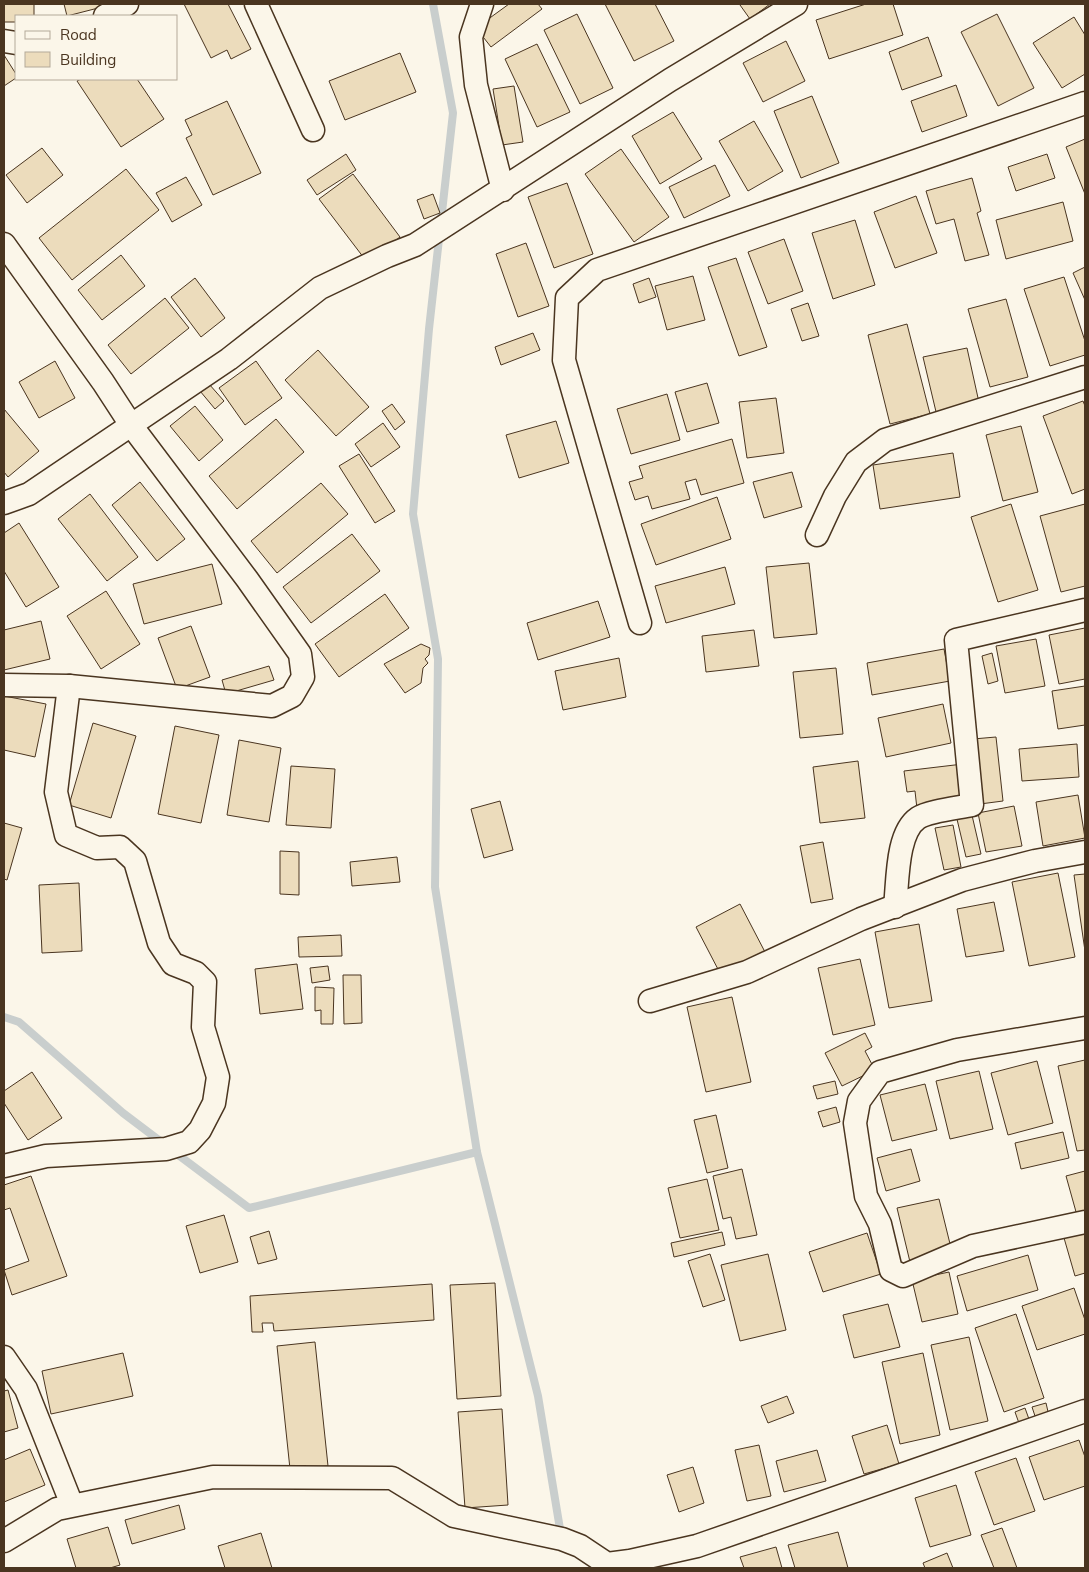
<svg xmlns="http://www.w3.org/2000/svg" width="1089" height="1572" font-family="Mulish,sans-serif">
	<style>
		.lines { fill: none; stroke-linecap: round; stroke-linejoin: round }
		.stream { stroke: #c9cecd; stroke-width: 8 }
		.building { fill: #ecdcbc; stroke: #4a3520 }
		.street-casing { stroke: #4a3520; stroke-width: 25 }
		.street { stroke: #fbf6e9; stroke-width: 22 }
	</style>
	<rect width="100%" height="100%" fill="#fbf6e9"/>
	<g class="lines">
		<g class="stream">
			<polyline points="433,4 453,113 429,329 413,514 438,659 435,887 477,1152 538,1396 561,1535"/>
			<polyline points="4,1017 19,1022 123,1113 164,1144"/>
			<polyline points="173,1151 249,1208 477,1152"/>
		</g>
	</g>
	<g class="building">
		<polygon points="4,4 34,4 34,16 16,16 16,22 4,22"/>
		<polygon points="64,4 106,4 106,6 67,16"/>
		<polygon points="184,4 228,4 251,49 231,59 227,50 211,58"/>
		<polygon points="509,4 538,4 542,9 491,47 476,28"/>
		<polygon points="605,4 655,4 674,41 634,61"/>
		<polygon points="742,4 770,4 750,19 740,5"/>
		<polygon points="866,4 893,4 903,35 829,59 816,20"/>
		<polygon points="577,14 613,88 580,104 544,30"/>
		<polygon points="997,14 1034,88 998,106 961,32"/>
		<polygon points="1074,17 1085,35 1085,74 1062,88 1033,43"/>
		<polygon points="928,37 942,76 902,90 889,52"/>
		<polygon points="786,41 805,81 763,102 743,63"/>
		<polygon points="537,44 570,112 537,127 505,59"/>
		<polygon points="400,53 416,92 345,120 329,81"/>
		<polygon points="4,55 16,74 16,78 4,86"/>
		<polygon points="81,79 137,79 164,119 121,147 77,81"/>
		<polygon points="956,85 967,116 922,132 911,101"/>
		<polygon points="514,86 523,142 502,145 493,89"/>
		<polygon points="812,96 839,163 801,178 774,111"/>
		<polygon points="227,101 261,173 213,195 186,138 192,135 185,120"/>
		<polygon points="673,112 702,159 660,184 632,136"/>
		<polygon points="754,121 783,171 748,191 719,141"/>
		<polygon points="1085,139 1085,194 1066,147"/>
		<polygon points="42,148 63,175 27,203 6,175"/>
		<polygon points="621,149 669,217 634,242 585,174"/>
		<polygon points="346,154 356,170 317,195 307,180"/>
		<polygon points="1047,154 1055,178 1016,191 1008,167"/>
		<polygon points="715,165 730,196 684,218 669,187"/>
		<polygon points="126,169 159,210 72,280 39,238"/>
		<polygon points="353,174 400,237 367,262 319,199"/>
		<polygon points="186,177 202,205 172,222 156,193"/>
		<polygon points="972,178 981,211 977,213 989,255 965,261 954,219 936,224 926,191"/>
		<polygon points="567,183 593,254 554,268 528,197"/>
		<polygon points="433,194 440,213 424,219 417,200"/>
		<polygon points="916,196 937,253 895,268 874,212"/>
		<polygon points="1063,202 1073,241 1006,259 996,220"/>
		<polygon points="855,220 875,285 833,299 812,233"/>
		<polygon points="784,239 803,291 768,304 748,252"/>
		<polygon points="526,243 549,306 518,317 496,254"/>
		<polygon points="121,255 145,286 102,320 78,290"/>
		<polygon points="736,258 767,347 739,356 708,267"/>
		<polygon points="1085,267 1085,300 1073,273"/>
		<polygon points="693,276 705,320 667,330 655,286"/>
		<polygon points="1064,277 1085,341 1085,355 1050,366 1024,289"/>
		<polygon points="195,278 225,318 201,337 171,297"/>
		<polygon points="649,278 656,297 639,303 633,284"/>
		<polygon points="165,298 189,328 131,374 108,345"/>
		<polygon points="1006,299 1028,377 990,387 968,309"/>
		<polygon points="808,303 819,336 802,341 791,309"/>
		<polygon points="907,324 930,414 890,424 868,335"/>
		<polygon points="533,333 540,350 501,365 495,347"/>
		<polygon points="967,348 980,407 937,416 923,357"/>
		<polygon points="318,350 369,407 336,436 285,380"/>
		<polygon points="55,361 75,398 39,418 19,382"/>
		<polygon points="256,361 282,398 245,425 219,388"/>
		<polygon points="707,383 719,423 687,432 675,392"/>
		<polygon points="209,384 224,401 215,409 200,391"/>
		<polygon points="667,394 680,440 631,454 617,409"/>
		<polygon points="776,398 784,453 747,458 739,402"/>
		<polygon points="1083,401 1085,406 1085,489 1072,494 1043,416"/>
		<polygon points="392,404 405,422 395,430 382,411"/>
		<polygon points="195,406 223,440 199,461 170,426"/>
		<polygon points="4,409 39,451 8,477 4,472"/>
		<polygon points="276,419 304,452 237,509 209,476"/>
		<polygon points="556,421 569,463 519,478 506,435"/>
		<polygon points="383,423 400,447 371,467 355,444"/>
		<polygon points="1021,426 1038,492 1003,501 986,435"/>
		<polygon points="732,439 744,483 701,495 696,479 685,482 690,499 652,509 648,496 635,500 629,482 643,478 639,466"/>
		<polygon points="953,453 960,497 880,509 873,465"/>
		<polygon points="359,454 395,511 375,523 339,466"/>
		<polygon points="792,472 802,507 764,518 753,482"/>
		<polygon points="140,482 185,539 157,561 112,505"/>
		<polygon points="321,483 348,514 277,573 251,541"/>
		<polygon points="90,494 138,557 107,581 58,519"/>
		<polygon points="717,497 731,539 656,565 641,524"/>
		<polygon points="1011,504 1038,590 998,602 971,517"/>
		<polygon points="1085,504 1085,586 1061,592 1040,516"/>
		<polygon points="19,523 59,587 26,607 4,571 4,533"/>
		<polygon points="352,534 380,571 311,623 283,587"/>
		<polygon points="809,563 817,634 774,638 766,567"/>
		<polygon points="212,564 222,604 144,624 133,584"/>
		<polygon points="725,567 735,604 666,623 655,586"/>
		<polygon points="106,591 140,644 101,669 67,616"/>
		<polygon points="385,594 409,628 339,677 315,644"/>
		<polygon points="598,601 610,637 538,660 527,623"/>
		<polygon points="41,621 50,659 4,670 4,630"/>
		<polygon points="191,626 210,677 177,689 158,638"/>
		<polygon points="1085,628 1085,679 1059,684 1049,635"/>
		<polygon points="754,630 759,666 706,672 702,636"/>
		<polygon points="1036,639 1045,686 1005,693 996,646"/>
		<polygon points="421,644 430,648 429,655 425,659 428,663 423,668 421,683 405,693 384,664"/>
		<polygon points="944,649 950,681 872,695 867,663"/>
		<polygon points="992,653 998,681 988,684 982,656"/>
		<polygon points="619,658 626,697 563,710 555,671"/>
		<polygon points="269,666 274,680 226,694 222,680"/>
		<polygon points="836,668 843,734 800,738 793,672"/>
		<polygon points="1085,686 1085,725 1058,729 1052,691"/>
		<polygon points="4,696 46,704 35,757 4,750"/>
		<polygon points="943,704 951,743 886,757 878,718"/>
		<polygon points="93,723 136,736 111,818 69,805"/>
		<polygon points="175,726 219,735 201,823 158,814"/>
		<polygon points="996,737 1003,801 980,804 973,739"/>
		<polygon points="239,740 281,748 269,822 227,815"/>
		<polygon points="1077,744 1079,777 1022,781 1019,749"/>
		<polygon points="858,761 865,818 820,823 813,767"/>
		<polygon points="963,764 968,804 917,809 915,791 907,792 904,771"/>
		<polygon points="291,766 335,769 331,828 286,825"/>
		<polygon points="1078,795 1085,838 1043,846 1036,802"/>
		<polygon points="500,801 513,850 484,858 471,809"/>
		<polygon points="1014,806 1022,846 986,852 978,813"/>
		<polygon points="971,811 981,854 966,857 956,815"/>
		<polygon points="4,823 22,828 7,880 4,879"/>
		<polygon points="953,825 961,867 944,870 935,828"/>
		<polygon points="823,842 833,899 811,903 800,846"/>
		<polygon points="280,851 299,852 299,895 280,894"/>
		<polygon points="397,857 400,882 352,886 350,862"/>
		<polygon points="1058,873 1075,957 1029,966 1012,882"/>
		<polygon points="1085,874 1085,951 1074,875"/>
		<polygon points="79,883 82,951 42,953 39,885"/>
		<polygon points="994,902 1004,951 966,957 957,909"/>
		<polygon points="740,904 765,952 721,975 696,927"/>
		<polygon points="919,924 932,1001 889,1008 875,932"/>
		<polygon points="341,935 342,956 299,957 298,937"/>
		<polygon points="860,959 875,1025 833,1035 818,968"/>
		<polygon points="297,964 303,1009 260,1014 255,969"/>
		<polygon points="328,966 330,980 312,983 310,968"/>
		<polygon points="343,975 361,975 362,1023 344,1024"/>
		<polygon points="315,987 334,988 333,1024 321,1024 321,1010 315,1011"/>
		<polygon points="732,997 751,1082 706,1092 687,1007"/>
		<polygon points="865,1033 872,1047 865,1051 875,1070 842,1086 825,1053"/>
		<polygon points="1085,1060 1085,1150 1077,1151 1058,1066"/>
		<polygon points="1037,1061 1053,1123 1008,1135 991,1073"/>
		<polygon points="979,1071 993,1129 950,1139 936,1081"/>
		<polygon points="32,1072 62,1118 28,1140 4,1103 4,1091"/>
		<polygon points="835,1081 838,1094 817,1099 813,1086"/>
		<polygon points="925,1084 937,1130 892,1141 880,1095"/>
		<polygon points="836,1107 840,1122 823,1127 818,1112"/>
		<polygon points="716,1115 728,1168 707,1173 694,1120"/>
		<polygon points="1063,1132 1069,1158 1021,1169 1015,1143"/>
		<polygon points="911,1149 920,1181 886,1191 877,1158"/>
		<polygon points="742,1169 757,1235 736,1239 731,1217 723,1219 713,1176"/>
		<polygon points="1085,1171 1085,1217 1078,1219 1066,1176"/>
		<polygon points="31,1176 67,1276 12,1295 4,1270 29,1261 10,1208 4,1210 4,1185"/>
		<polygon points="707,1179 719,1230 680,1238 668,1188"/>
		<polygon points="939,1199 952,1252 910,1262 897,1208"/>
		<polygon points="224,1215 238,1262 200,1273 186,1226"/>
		<polygon points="1085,1225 1085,1273 1075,1276 1062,1231"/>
		<polygon points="269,1231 277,1259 258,1264 250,1237"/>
		<polygon points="722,1232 725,1245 674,1257 671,1243"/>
		<polygon points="867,1233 881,1274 823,1292 809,1252"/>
		<polygon points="710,1254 725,1300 703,1307 688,1261"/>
		<polygon points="768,1254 786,1330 740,1341 721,1265"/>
		<polygon points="1028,1255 1038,1290 967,1311 957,1276"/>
		<polygon points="949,1272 958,1314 922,1322 912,1280"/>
		<polygon points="495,1283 501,1396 457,1399 450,1285"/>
		<polygon points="432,1284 434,1320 274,1331 273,1323 262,1323 263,1332 252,1332 250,1296"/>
		<polygon points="1074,1288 1085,1320 1085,1334 1037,1350 1022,1306"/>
		<polygon points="888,1304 900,1347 854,1358 843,1315"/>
		<polygon points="1016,1314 1044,1398 1004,1412 975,1328"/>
		<polygon points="969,1337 988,1421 950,1430 931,1345"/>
		<polygon points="315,1342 328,1466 290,1469 277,1346"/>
		<polygon points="123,1353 133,1396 51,1414 42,1371"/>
		<polygon points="923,1353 940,1435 900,1444 882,1362"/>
		<polygon points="8,1390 18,1428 4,1432 4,1391"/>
		<polygon points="787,1396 794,1413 768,1423 761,1406"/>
		<polygon points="1046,1403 1049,1416 1036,1419 1032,1407"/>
		<polygon points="1025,1408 1030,1422 1020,1426 1015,1412"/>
		<polygon points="502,1409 508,1505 465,1508 458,1412"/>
		<polygon points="887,1425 899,1464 864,1474 852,1436"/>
		<polygon points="1079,1440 1085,1457 1085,1486 1044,1500 1029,1457"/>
		<polygon points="759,1445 771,1496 747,1501 735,1450"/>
		<polygon points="30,1449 45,1485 4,1502 4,1460"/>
		<polygon points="817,1450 826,1481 784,1492 776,1461"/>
		<polygon points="1016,1458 1035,1511 994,1525 975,1472"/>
		<polygon points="693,1467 704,1503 679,1512 667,1475"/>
		<polygon points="956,1485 971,1535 930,1547 915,1498"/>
		<polygon points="179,1505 185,1529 132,1544 125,1520"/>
		<polygon points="108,1527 120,1565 110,1568 76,1568 67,1539"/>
		<polygon points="1002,1528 1017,1568 994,1568 981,1535"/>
		<polygon points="838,1532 848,1568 795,1568 788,1545"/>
		<polygon points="261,1533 272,1568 225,1568 218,1546"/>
		<polygon points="776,1547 782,1568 744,1568 740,1557"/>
		<polygon points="947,1553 953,1568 925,1568 923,1563"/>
	</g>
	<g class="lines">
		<g class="street-casing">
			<g id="street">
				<polyline points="256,4 313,130"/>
				<polyline points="482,4 471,37 476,85 503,190"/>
				<polyline points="105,16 127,4"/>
				<polyline points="4,41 16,43"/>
				<polyline points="4,244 103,382 131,425 247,579 300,654 303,677 292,696 272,706 69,686 4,685"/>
				<polyline points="4,503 29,494 229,359 320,288 387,256 415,245 670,80 796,4"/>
				<polyline points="817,535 835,496 856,462 885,440 1085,377"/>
				<polyline points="640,623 564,360 567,298 597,270 1085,103"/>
				<path d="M895,907c3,-25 1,-74 23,-89 11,-7 40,-10 54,-13l-16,-165 129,-30"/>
				<polyline points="650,1001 747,972 861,919 962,880 1035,861 1085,852"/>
				<polyline points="1085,1028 957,1050 880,1072 859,1101 855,1123 866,1196 880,1224 891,1270 903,1276 973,1246 1085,1222"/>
				<polyline points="4,1166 46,1156 166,1149 189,1142 200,1130 214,1103 218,1077 203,1027 205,982 196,973 173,964 159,943 135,861 120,847 97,848 66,835 56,792 69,686"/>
				<polyline points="4,1357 26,1389 72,1505"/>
				<polyline points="4,1541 57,1509 213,1477 392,1478 454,1516 562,1539 580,1546 607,1564 630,1561 697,1546 1085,1411"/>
			</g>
		</g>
		<use href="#street" class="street"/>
	</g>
	<rect width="1089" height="1572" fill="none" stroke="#4a3520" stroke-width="10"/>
	<rect x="15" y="15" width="162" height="65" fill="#fbf6e9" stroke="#b4a999"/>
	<rect x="25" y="31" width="25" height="8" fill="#fbf6e9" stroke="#b4a999"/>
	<text x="60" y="40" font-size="15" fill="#4a3520">Road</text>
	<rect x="25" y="52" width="25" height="15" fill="#ecdcbc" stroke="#b4a999"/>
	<text x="60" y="65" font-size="15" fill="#4a3520">Building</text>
</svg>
